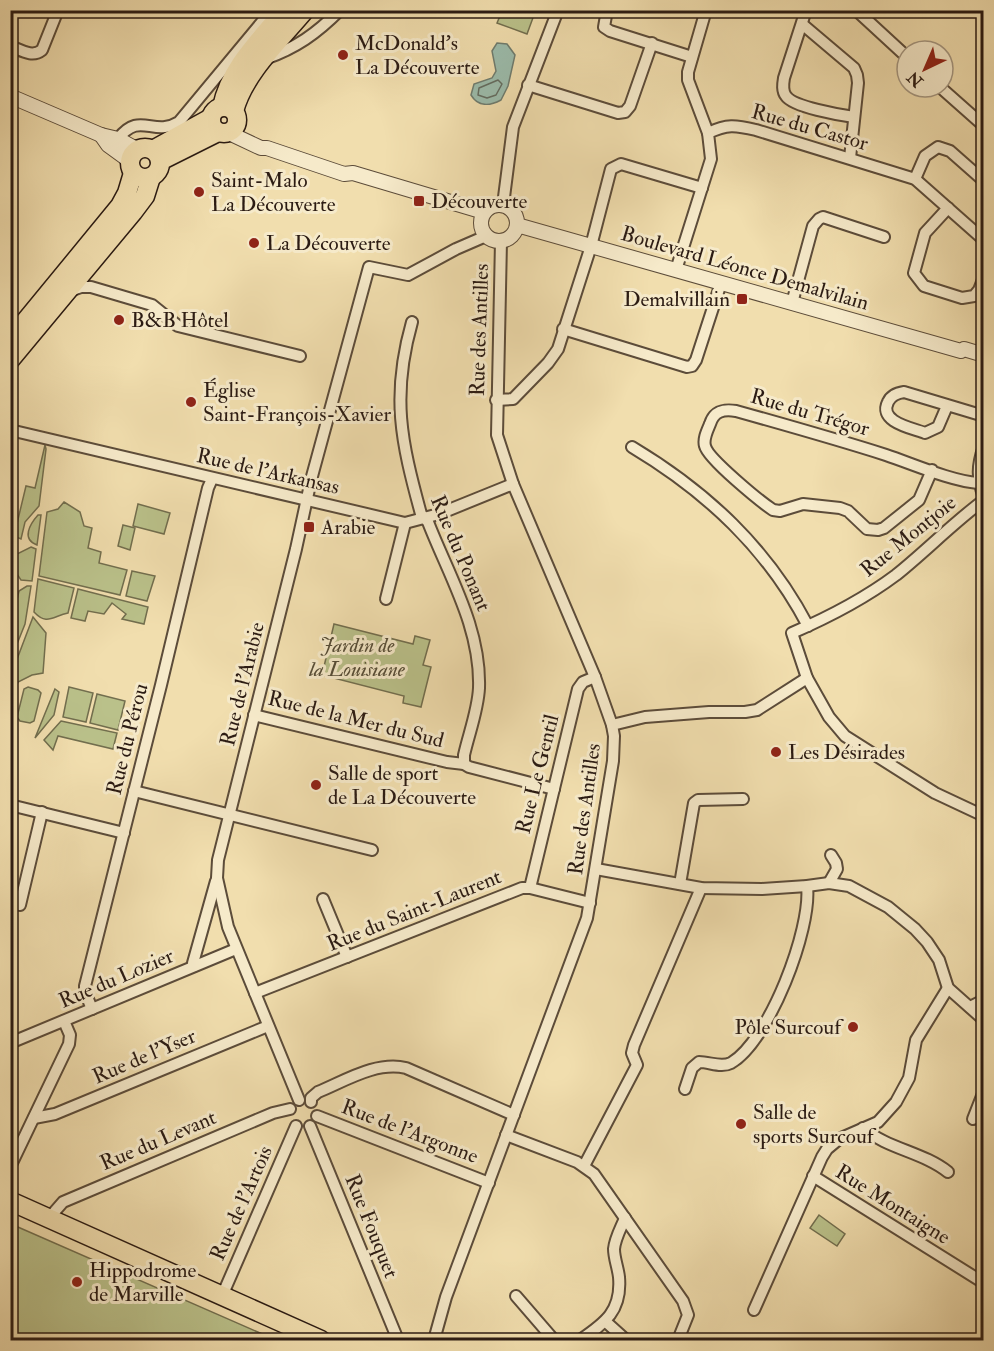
<svg xmlns="http://www.w3.org/2000/svg" width="994" height="1351" font-family="'IM FELL Double Pica',serif">
	<style>
		.green { fill: #bac18a; stroke: #726e4e; stroke-width: 1.5 }
		.water { fill: #9bbcac; stroke: #6e7c6f; stroke-width: 1.5 }
		.lines { fill: none; stroke-linecap: round; stroke-linejoin: round }
		.shore { stroke: #636c60; stroke-width: 1.5 }
		.minor-casing { stroke: #5c4c3a; stroke-width: 14 }
		.tertiary-casing { stroke: #5c4c3a; stroke-width: 16 }
		.primary-casing { stroke: #2b1b13; stroke-width: 21 }
		.minor { stroke: #f6eaca; stroke-width: 10 }
		.tertiary { stroke: #f6eaca; stroke-width: 14 }
		.primary { stroke: #f1deae; stroke-width: 18 }
		.poi-dot { fill: #8f2418; stroke: #f6eaca; stroke-width: 2 }
		.labels { text-anchor: middle; stroke-width: 6; stroke-linejoin: round; paint-order: stroke }
		.poi-label { font-size: 21px; fill: #2b1b13; stroke: #f6eaca; text-anchor: start }
		.street-label { font-size: 21px; fill: #2b1b13; stroke: #f6eaca }
		.park-label { font-size: 21px; font-style: italic; fill: #564d37; stroke: #f6eaca }
	</style>
	<rect width="100%" height="100%" fill="#f1deae"/>
	<filter id="stains"><feTurbulence type="fractalNoise" baseFrequency=".00333" numOctaves="4"/><feColorMatrix values="0 0 0 0 .2 0 0 0 0 .09 0 0 0 0 .02 0 0 0 .5 -.17"/></filter>
	<radialGradient id="worn" r=".72"><stop offset=".6" stop-color="#630" stop-opacity="0"/><stop offset="1" stop-color="#630" stop-opacity=".3"/></radialGradient>
	<g class="green">
		<polygon points="502,11 522,11 534,15 527,34 497,23"/>
		<polygon points="45,445 46,449 39,506 25,522 21,539 14,536 26,486 35,488"/>
		<polygon points="64,502 80,512 84,526 92,528 88,548 101,552 99,563 127,570 120,595 39,576 47,512 58,509"/>
		<polygon points="138,504 170,513 164,534 133,526"/>
		<path d="M38,515h3l-4,30c-16,-6 -7,-21 1,-30z"/>
		<polygon points="123,525 135,528 130,550 118,546"/>
		<polygon points="31,547 36,549 32,581 21,580 17,574 12,572 17,554"/>
		<polygon points="132,571 155,576 147,601 126,596"/>
		<path d="M38,579l36,9 -6,25c-15,3 -21,13 -34,-1z"/>
		<polygon points="27,586 31,586 25,624 13,654 11,654 11,608 16,604 19,591"/>
		<polygon points="78,589 148,607 144,624 122,619 126,614 112,603 104,614 88,611 85,621 71,618"/>
		<polygon points="33,617 46,633 43,673 32,675 18,682 11,701 11,675"/>
		<polygon points="334,624 413,644 415,636 430,640 423,665 431,667 421,707 403,703 404,696 322,675"/>
		<polygon points="28,687 38,690 41,693 34,721 30,723 20,721 17,717 24,689"/>
		<polygon points="69,687 93,693 86,722 63,717"/>
		<polygon points="55,689 59,692 54,715 35,738"/>
		<polygon points="97,694 125,701 118,730 90,723"/>
		<polygon points="61,721 117,733 113,749 58,736 53,750 44,740"/>
		<polygon points="819,1215 845,1234 837,1246 810,1228"/>
		<polygon points="11,1224 276,1340 11,1340"/>
	</g>
	<path class="water" d="M497,43l10,1 8,11 -7,31 -7,14c-11,6 -23,7 -30,-5l3,-11 18,-6 4,-7 -4,-20z"/>
	<g class="lines">
		<polygon class="shore" points="498,80 502,84 496,95 487,98 478,95 479,88"/>
		<g class="minor-casing">
			<g id="minor">
				<polyline points="607,10 604,27 610,31 692,57"/>
				<polyline points="706,10 688,72 688,80 708,133"/>
				<path d="M806,10l-22,68c-1,6 -2,13 2,18 7,11 54,19 68,21"/>
				<polyline points="856,10 907,57"/>
				<polyline points="802,24 854,68 857,75 858,83 850,158"/>
				<path d="M10,46c11,4 22,12 32,4l16,-40"/>
				<path d="M265,59c31,-11 51,-25 75,-49"/>
				<polyline points="528,85 618,113 625,112 630,106 652,43"/>
				<polyline points="940,87 984,126"/>
				<path d="M118,139c22,-29 35,-1 61,-17l93,-112"/>
				<polyline points="915,179 925,156 938,147 950,151 984,181"/>
				<polyline points="503,205 513,127 558,10"/>
				<polyline points="948,208 925,233 914,273 924,286 962,298 974,296 979,290 984,277"/>
				<path d="M676,270l35,-111 -3,-26c19,-9 27,-8 48,-3l159,49 69,61"/>
				<polyline points="70,291 81,287 91,287 152,305 178,326 300,356"/>
				<polyline points="792,303 813,226 819,219 823,217 884,237"/>
				<path d="M412,322c-21,74 -11,119 9,192l7,8c21,54 53,106 51,166 -1,22 -10,45 -15,67v9"/>
				<polyline points="563,329 687,367 692,366 696,360 721,283"/>
				<polyline points="496,400 513,399 548,363 558,349 591,246 611,169 621,164 702,188"/>
				<path d="M947,406l-9,21 -13,6c-13,-5 -47,-11 -37,-31 3,-7 9,-9 16,-10l80,24"/>
				<polyline points="10,430 405,523 439,514 513,484"/>
				<path d="M984,446c-7,20 -7,32 0,52"/>
				<path d="M632,447c75,45 135,101 176,179"/>
				<path d="M932,470l-13,30 -35,28 -6,2 -11,-1 -19,-18 -8,-3 -37,-4 -23,7 -7,-1c-12,-8 -65,-51 -68,-64 -2,-7 2,-15 5,-22 4,-13 13,-15 26,-13 50,14 100,28 150,44 27,9 65,26 92,28"/>
				<path d="M984,500c-31,23 -58,51 -88,75 -32,24 -67,42 -104,58l15,45 22,39 16,19 90,57 49,23"/>
				<polyline points="386,599 405,523"/>
				<polyline points="254,715 447,762 464,764 469,767 554,789"/>
				<polyline points="612,725 645,717 709,712 745,712 757,710 807,678"/>
				<polyline points="134,791 372,850"/>
				<polyline points="10,805 124,833"/>
				<polyline points="596,869 701,888 762,889 807,886 829,883 849,886 888,907 915,929 927,942 939,960 948,988 984,1020"/>
				<polyline points="829,883 837,869 836,863 831,855"/>
				<polyline points="680,884 694,803 698,800 743,799"/>
				<polyline points="530,888 578,689 583,682 595,677"/>
				<polyline points="323,899 347,957"/>
				<polyline points="10,903 20,905 42,812"/>
				<polyline points="194,966 193,963 216,881"/>
				<polyline points="255,993 522,888 530,888 590,903"/>
				<polyline points="970,1007 984,1000"/>
				<polyline points="92,1009 85,992 85,986 161,685 208,488 212,479"/>
				<polyline points="10,1043 236,949"/>
				<path d="M685,1089l7,-21 7,-6c11,0 22,6 32,1 38,-22 81,-134 76,-177"/>
				<polyline points="299,1100 228,927 217,878 218,860 296,549 311,480 369,267 408,275 456,249 486,236"/>
				<path d="M311,1102v-4l7,-6c27,-11 58,-31 88,-24l108,47"/>
				<polyline points="317,1116 489,1183"/>
				<polyline points="34,1118 55,1114 268,1026"/>
				<polyline points="973,1119 984,1091"/>
				<polyline points="310,1126 398,1340"/>
				<path d="M863,1128c25,21 60,24 85,44"/>
				<polyline points="506,1135 577,1162 594,1174 683,1301 688,1315 678,1340"/>
				<polyline points="584,1166 637,1065 632,1053 634,1045 701,888"/>
				<polyline points="10,1167 69,1044 70,1035 64,1021"/>
				<polyline points="813,1176 984,1283"/>
				<polyline points="49,1218 63,1202 273,1113 290,1109"/>
				<polyline points="222,1296 296,1126"/>
				<polyline points="516,1296 554,1340"/>
				<polyline points="754,1310 822,1157 827,1149 839,1139 878,1122 896,1102 909,1078 916,1040 948,988"/>
				<polyline points="606,1322 626,1340"/>
				<polyline points="434,1340 446,1297 587,918 613,761 614,736 612,725 595,677 513,484 497,435 501,241"/>
				<path d="M580,1340c25,-17 42,-29 39,-63 -1,-9 -5,-19 -5,-28 1,-11 7,-21 11,-31"/>
			</g>
		</g>
		<g class="tertiary-casing">
			<g id="tertiary">
				<polyline points="10,96 101,135 118,139 138,150"/>
				<polyline points="229,133 261,148 267,148 344,174 353,173 484,212"/>
				<polyline points="101,135 108,145 130,161"/>
				<circle cx="499" cy="223" r="18"/>
				<polyline points="517,225 961,351 964,349 984,355"/>
			</g>
		</g>
		<g class="primary-casing">
			<g id="primary">
				<circle cx="224" cy="120" r="13"/>
				<path d="M222,107c8,-39 38,-67 63,-97"/>
				<path d="M234,111c10,-38 46,-71 71,-101"/>
				<circle cx="145" cy="163" r="15"/>
				<polyline points="153,150 211,118"/>
				<polyline points="160,161 218,132"/>
				<polyline points="10,340 120,206 127,193 133,173"/>
				<polyline points="10,360 133,212 145,196 151,177"/>
				<polyline points="10,1201 321,1340"/>
			</g>
		</g>
		<use href="#minor" class="minor"/>
		<use href="#tertiary" class="tertiary"/>
		<use href="#primary" class="primary"/>
	</g>
	<g class="poi-dot">
		<circle cx="343" cy="55" r="6"/>
		<circle cx="199" cy="192" r="6"/>
		<rect x="413" y="195" width="12" height="12" rx="3"/>
		<circle cx="254" cy="243" r="6"/>
		<rect x="736" y="293" width="12" height="12" rx="3"/>
		<circle cx="119" cy="320" r="6"/>
		<circle cx="191" cy="402" r="6"/>
		<rect x="303" y="521" width="12" height="12" rx="3"/>
		<circle cx="776" cy="752" r="6"/>
		<circle cx="316" cy="785" r="6"/>
		<circle cx="853" cy="1027" r="6"/>
		<circle cx="741" cy="1124" r="6"/>
		<circle cx="77" cy="1282" r="6"/>
	</g>
	<g class="labels">
		<g class="poi-label">
			<text x="355" y="50">McDonald's<tspan x="355" dy="24">La Découverte</tspan></text>
			<text x="211" y="187">Saint-Malo<tspan x="211" dy="24">La Découverte</tspan></text>
			<text x="431" y="208">Découverte</text>
			<text x="266" y="250">La Découverte</text>
			<text x="730" y="306" text-anchor="end">Demalvillain</text>
			<text x="131" y="327">B&amp;B Hôtel</text>
			<text x="203" y="397">Église<tspan x="203" dy="24">Saint-François-Xavier</tspan></text>
			<text x="321" y="534">Arabie</text>
			<text x="788" y="759">Les Désirades</text>
			<text x="328" y="780">Salle de sport<tspan x="328" dy="24">de La Découverte</tspan></text>
			<text x="841" y="1034" text-anchor="end">Pôle Surcouf</text>
			<text x="753" y="1119">Salle de<tspan x="753" dy="24">sports Surcouf</tspan></text>
			<text x="89" y="1277">Hippodrome<tspan x="89" dy="24">de Marville</tspan></text>
		</g>
		<g class="street-label">
			<text transform="translate(810 127) rotate(16)" y="7">Rue du Castor</text>
			<text transform="translate(745 268) rotate(16)" y="7">Boulevard Léonce Demalvilain</text>
			<text transform="translate(479 330) rotate(-88)" y="7">Rue des Antilles</text>
			<text transform="translate(810 412) rotate(16)" y="7">Rue du Trégor</text>
			<text transform="translate(268 471) rotate(13)" y="7">Rue de l'Arkansas</text>
			<text transform="translate(908 536) rotate(-39)" y="7">Rue Montjoie</text>
			<text transform="translate(461 553) rotate(67)" y="7">Rue du Ponant</text>
			<text transform="translate(242 684) rotate(-76)" y="7">Rue de l'Arabie</text>
			<text transform="translate(356 719) rotate(14)" y="7">Rue de la Mer du Sud</text>
			<text transform="translate(127 739) rotate(-76)" y="7">Rue du Pérou</text>
			<text transform="translate(537 774) rotate(-76)" y="7">Rue Le Gentil</text>
			<text transform="translate(584 809) rotate(-82)" y="7">Rue des Antilles</text>
			<text transform="translate(414 910) rotate(-22)" y="7">Rue du Saint-Laurent</text>
			<text transform="translate(116 978) rotate(-23)" y="7">Rue du Lozier</text>
			<text transform="translate(144 1056) rotate(-23)" y="7">Rue de l'Yser</text>
			<text transform="translate(410 1131) rotate(21)" y="7">Rue de l'Argonne</text>
			<text transform="translate(158 1140) rotate(-23)" y="7">Rue du Levant</text>
			<text transform="translate(241 1203) rotate(-66)" y="7">Rue de l'Artois</text>
			<text transform="translate(893 1204) rotate(32)" y="7">Rue Montaigne</text>
			<text transform="translate(372 1226) rotate(68)" y="7">Rue Fouquet</text>
		</g>
		<g class="park-label">
			<text x="357" y="652">Jardin de<tspan x="357" dy="24">la Louisiane</tspan></text>
		</g>
	</g>
	<rect width="994" height="1351" fill="none" stroke="#f1deae" stroke-width="36"/>
	<rect x="12" y="12" width="970" height="1327" fill="none" stroke="#2b1b13" stroke-width="3"/>
	<rect x="18" y="18" width="958" height="1315" fill="none" stroke="#2b1b13" stroke-width="1.5"/>
	<g transform="translate(925 69) rotate(224)"><circle r="28" fill="#f6eaca" stroke="#a59781" stroke-width="1.5"/>
	<path d="M0-4.5L10 22L0 15L-10 22Z" fill="#8f2418"/>
	<text y="-9" font-size="16" font-weight="bold" text-anchor="middle" fill="#2b1b13">N</text>
	</g>
	<rect width="100%" height="100%" filter="url(#stains)"/>
	<rect width="100%" height="100%" fill="url(#worn)"/>
</svg>
